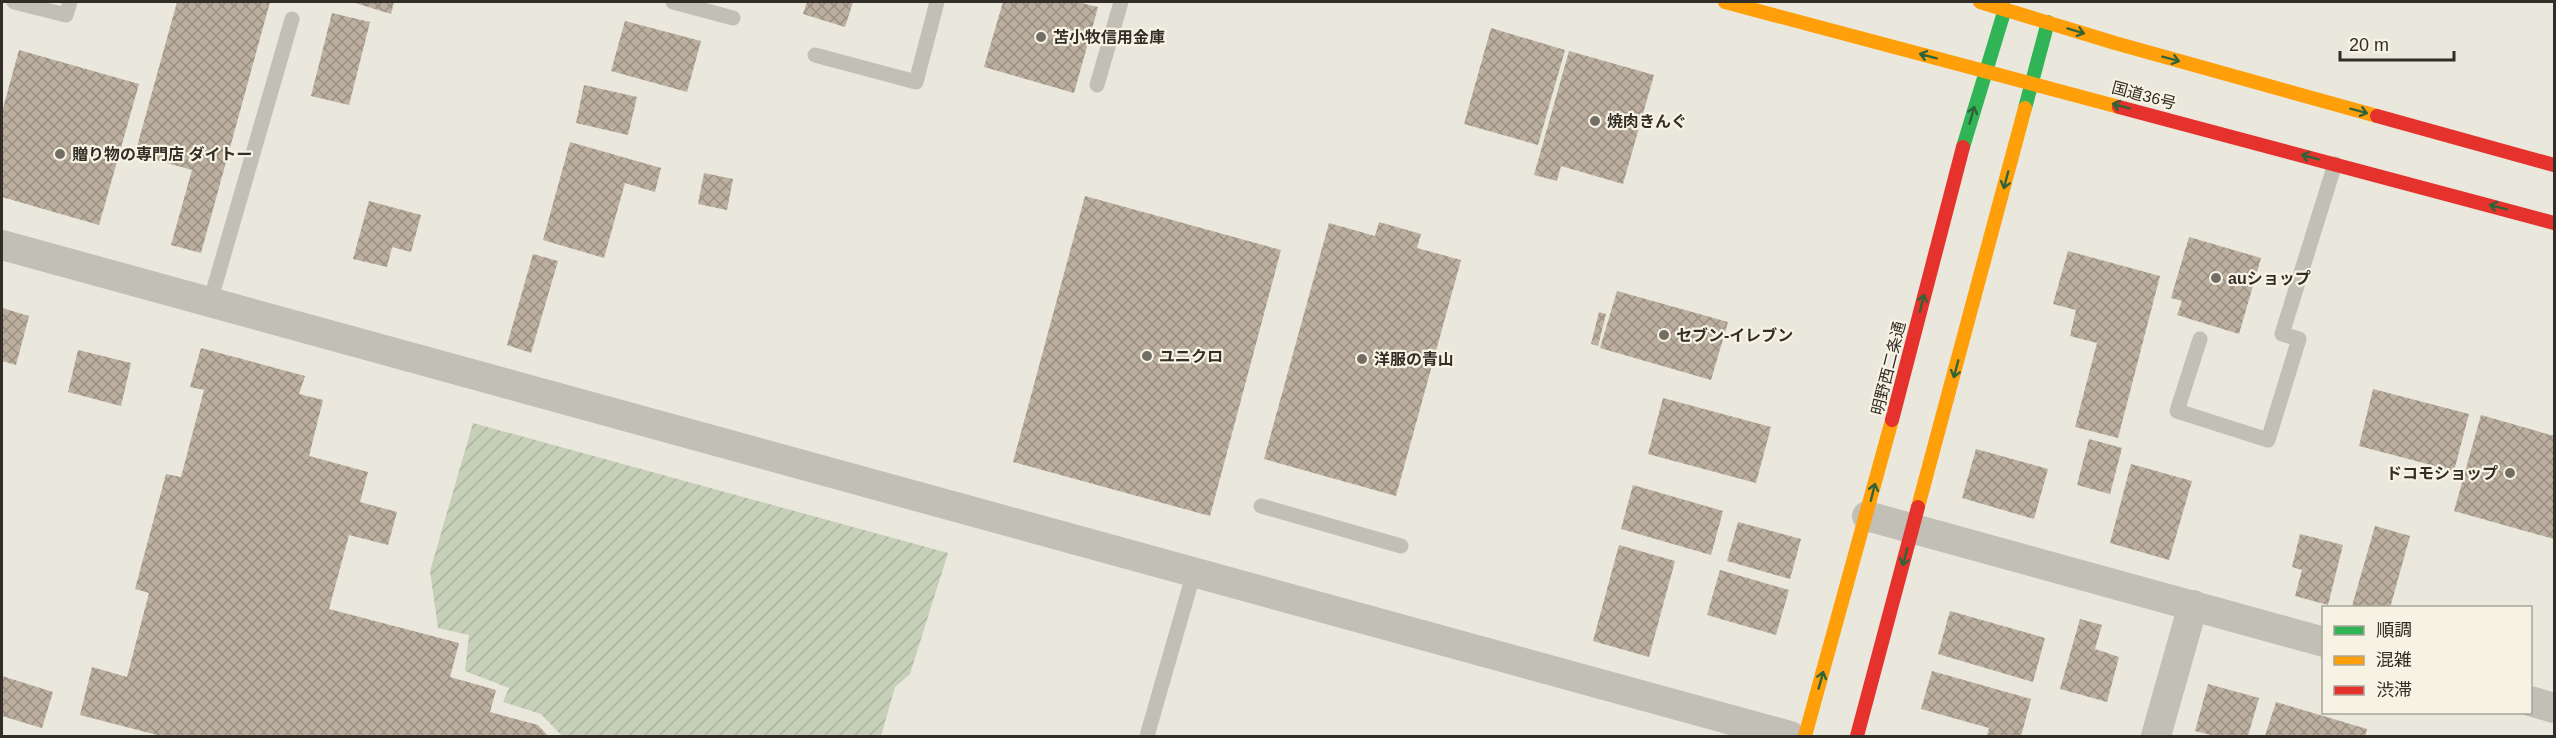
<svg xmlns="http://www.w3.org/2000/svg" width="2556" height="738" font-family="Arial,'Noto Sans JP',sans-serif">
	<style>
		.garden { fill: url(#garden-furrows) }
		.building { fill: url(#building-cross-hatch) }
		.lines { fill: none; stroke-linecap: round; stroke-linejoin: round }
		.lane { stroke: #c2bfb7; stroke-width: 15 }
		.street { stroke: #c2bfb7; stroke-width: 30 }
		.fast { stroke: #30b455; stroke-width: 14 }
		.slow { stroke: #ff9f0a; stroke-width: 14 }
		.jam { stroke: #e5322d; stroke-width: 14 }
		.oneway { stroke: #316339 }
		.poi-dot { fill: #726e66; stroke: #f7f3e4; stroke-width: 2 }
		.labels { text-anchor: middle; stroke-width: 4.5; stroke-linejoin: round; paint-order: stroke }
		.poi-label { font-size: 16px; font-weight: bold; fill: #322d26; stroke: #f7f3e4; text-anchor: start }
		.street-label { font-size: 16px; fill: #322d26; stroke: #f7f3e4 }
	</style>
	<defs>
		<pattern id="garden-furrows" width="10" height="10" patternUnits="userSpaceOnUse" patternTransform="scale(1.5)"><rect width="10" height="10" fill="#c6cfb8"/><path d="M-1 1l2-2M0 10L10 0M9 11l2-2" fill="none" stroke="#abb29e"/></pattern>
		<pattern id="building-cross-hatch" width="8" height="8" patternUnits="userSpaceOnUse" patternTransform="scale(1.5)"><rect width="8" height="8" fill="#bcafa0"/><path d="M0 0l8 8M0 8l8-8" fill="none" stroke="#998f82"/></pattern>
	</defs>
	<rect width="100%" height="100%" fill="#eae7dd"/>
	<polygon class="garden" points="473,423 948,553 910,674 895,687 881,736 562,736 541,714 503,702 509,688 465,671 469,635 438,628 430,571"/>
	<g class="building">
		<polygon points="177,2 270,2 201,253 171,245 192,170 135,154"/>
		<polygon points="352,2 394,2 391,14"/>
		<polygon points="807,2 853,2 845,27 803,14"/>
		<polygon points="1003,2 1077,2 1098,7 1074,93 984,67"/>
		<polygon points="332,13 370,22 349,105 311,96"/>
		<polygon points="625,21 701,41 687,92 611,71"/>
		<polygon points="1491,28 1565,50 1538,145 1464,124"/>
		<polygon points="19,50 139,84 99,225 2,197 2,112"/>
		<polygon points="1569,51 1654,75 1623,184 1561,166 1557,181 1534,175"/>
		<polygon points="584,85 637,97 628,135 576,123"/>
		<polygon points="570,142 661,168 655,192 625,183 604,258 543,240"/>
		<polygon points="704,173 733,179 727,210 698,204"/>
		<polygon points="1085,196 1281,250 1210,516 1013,462"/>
		<polygon points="369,201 421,215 411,252 392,247 387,267 353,259"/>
		<polygon points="1379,222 1421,234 1417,248 1461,260 1396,496 1264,459 1329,223 1375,236"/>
		<polygon points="2189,237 2261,258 2239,334 2177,315 2182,301 2171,298"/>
		<polygon points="2068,251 2160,276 2118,438 2075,427 2097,343 2070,336 2076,310 2053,304"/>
		<polygon points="533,254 558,261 531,353 507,345"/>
		<polygon points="1617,291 1728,322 1711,380 1600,348"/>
		<polygon points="2,308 29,316 16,365 2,361"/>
		<polygon points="1599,312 1606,314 1598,346 1591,344"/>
		<polygon points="201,348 305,376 299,394 323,400 309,456 368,472 360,502 397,512 388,545 349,535 329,609 459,643 450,677 496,690 490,712 538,725 548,736 161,736 80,715 92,667 127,677 149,593 135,589 166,474 181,477 204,390 190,387"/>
		<polygon points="78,350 131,363 121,406 68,392"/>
		<polygon points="2373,389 2469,414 2454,471 2359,446"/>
		<polygon points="1663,398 1771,427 1756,483 1648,454"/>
		<polygon points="2481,415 2554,436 2554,539 2454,511"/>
		<polygon points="2089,439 2122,448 2110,494 2077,485"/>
		<polygon points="1976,449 2048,469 2034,519 1962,498"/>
		<polygon points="2131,464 2192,481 2169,560 2110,543"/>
		<polygon points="1633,485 1723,511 1711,555 1621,529"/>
		<polygon points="1738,522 1801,539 1790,579 1727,561"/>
		<polygon points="2375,526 2410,536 2390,608 2359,608 2352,606"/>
		<polygon points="2300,534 2343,545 2328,605 2295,596 2302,570 2292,567"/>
		<polygon points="1619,545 1675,561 1649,657 1593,641"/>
		<polygon points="1720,570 1789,590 1776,635 1707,615"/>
		<polygon points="1950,611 2045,638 2033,682 1938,654"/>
		<polygon points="2080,619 2102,625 2095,649 2119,657 2107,702 2060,689"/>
		<polygon points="1932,671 2031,699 2021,736 1987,736 1989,728 1921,709"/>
		<polygon points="2,676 53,692 42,728 2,716"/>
		<polygon points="2208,684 2259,698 2248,736 2215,736 2195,731"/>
		<polygon points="2276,702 2367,729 2365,736 2265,736"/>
	</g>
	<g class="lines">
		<g class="lane">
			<polyline points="14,2 66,15 70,2"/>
			<polyline points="673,2 733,18"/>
			<polyline points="815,55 916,82 937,2"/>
			<polyline points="1097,85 1121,2"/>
			<polyline points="210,302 292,19"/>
			<polyline points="2200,339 2177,411 2268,440 2299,339 2282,334 2335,164"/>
			<polyline points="1261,506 1401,546"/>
			<polyline points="1147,736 1194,572"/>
		</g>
		<g class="street">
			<polyline points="2,245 1790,736"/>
			<polyline points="1867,516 2324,642"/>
			<polyline points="2530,701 2554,708"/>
			<polyline points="2156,736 2193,605"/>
		</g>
		<g class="fast">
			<polyline points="2025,108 2048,22"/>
			<polyline points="1963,147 2005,9"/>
		</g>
		<g class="slow">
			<polyline points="1725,2 2119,107"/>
			<polyline points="1980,2 2115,43 2377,116"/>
			<polyline points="1918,507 2025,108"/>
			<polyline points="1805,736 1892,420"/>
		</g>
		<g class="jam">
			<polyline points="2119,107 2554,223"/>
			<polyline points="2377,116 2554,165"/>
			<polyline points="1892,420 1963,147"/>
			<polyline points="1857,736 1918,507"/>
		</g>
	</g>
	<defs><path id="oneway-shaft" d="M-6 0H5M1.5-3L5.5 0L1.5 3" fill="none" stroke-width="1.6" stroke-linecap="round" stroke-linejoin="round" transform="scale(1.5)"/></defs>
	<g class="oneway">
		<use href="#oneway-shaft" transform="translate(2076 31) rotate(17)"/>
		<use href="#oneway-shaft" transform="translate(1928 56) rotate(-165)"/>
		<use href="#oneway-shaft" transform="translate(2171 59) rotate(15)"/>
		<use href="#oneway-shaft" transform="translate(2121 106) rotate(-165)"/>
		<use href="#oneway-shaft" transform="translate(2359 111) rotate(15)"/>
		<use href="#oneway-shaft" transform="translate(1972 115) rotate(-74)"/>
		<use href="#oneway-shaft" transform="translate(2310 157) rotate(-165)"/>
		<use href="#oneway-shaft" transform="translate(2006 180) rotate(105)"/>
		<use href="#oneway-shaft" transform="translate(2498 207) rotate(-165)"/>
		<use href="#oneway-shaft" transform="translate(1922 303) rotate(-76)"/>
		<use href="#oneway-shaft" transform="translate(1956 369) rotate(105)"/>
		<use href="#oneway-shaft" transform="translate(1873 492) rotate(-76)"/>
		<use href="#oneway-shaft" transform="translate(1905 557) rotate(105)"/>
		<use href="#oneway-shaft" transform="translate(1821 680) rotate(-74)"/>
	</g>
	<g class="poi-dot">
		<circle cx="1041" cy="37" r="6"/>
		<circle cx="1595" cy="121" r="6"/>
		<circle cx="60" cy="154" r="6"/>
		<circle cx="2216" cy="278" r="6"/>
		<circle cx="1664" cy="335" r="6"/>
		<circle cx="1147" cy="356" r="6"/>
		<circle cx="1362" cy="359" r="6"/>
		<circle cx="2510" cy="473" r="6"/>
	</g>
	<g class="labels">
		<g class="poi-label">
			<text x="1053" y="43">苫小牧信用金庫</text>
			<text x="1607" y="127">焼肉きんぐ</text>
			<text x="72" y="160">贈り物の専門店 ダイトー</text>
			<text x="2228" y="284">auショップ</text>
			<text x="1676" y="341">セブン-イレブン</text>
			<text x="1159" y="362">ユニクロ</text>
			<text x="1374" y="365">洋服の青山</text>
			<text x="2498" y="479" text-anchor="end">ドコモショップ</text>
		</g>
		<g class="street-label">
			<text transform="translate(2144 95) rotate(15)" y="6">国道36号</text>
			<text transform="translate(1888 368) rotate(-76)" y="6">明野西二条通</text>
		</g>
	</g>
	<rect width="2556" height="738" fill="none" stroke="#322d26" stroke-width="6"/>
	<rect x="2322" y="606" width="210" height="108" fill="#f7f3e4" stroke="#a8a498" stroke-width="1.5"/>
	<rect x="2334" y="626" width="30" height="9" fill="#30b455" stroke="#a8a498" stroke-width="1.5"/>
	<text x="2376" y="636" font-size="18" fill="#322d26">順調</text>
	<rect x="2334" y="656" width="30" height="9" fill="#ff9f0a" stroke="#a8a498" stroke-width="1.5"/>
	<text x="2376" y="666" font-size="18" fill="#322d26">混雑</text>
	<rect x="2334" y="686" width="30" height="9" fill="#e5322d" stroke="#a8a498" stroke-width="1.5"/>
	<text x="2376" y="696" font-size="18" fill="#322d26">渋滞</text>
	<path d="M2340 51v9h114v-9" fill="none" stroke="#322d26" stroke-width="3"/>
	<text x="2349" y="51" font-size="18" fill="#322d26" stroke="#f7f3e4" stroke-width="4.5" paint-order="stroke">20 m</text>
</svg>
